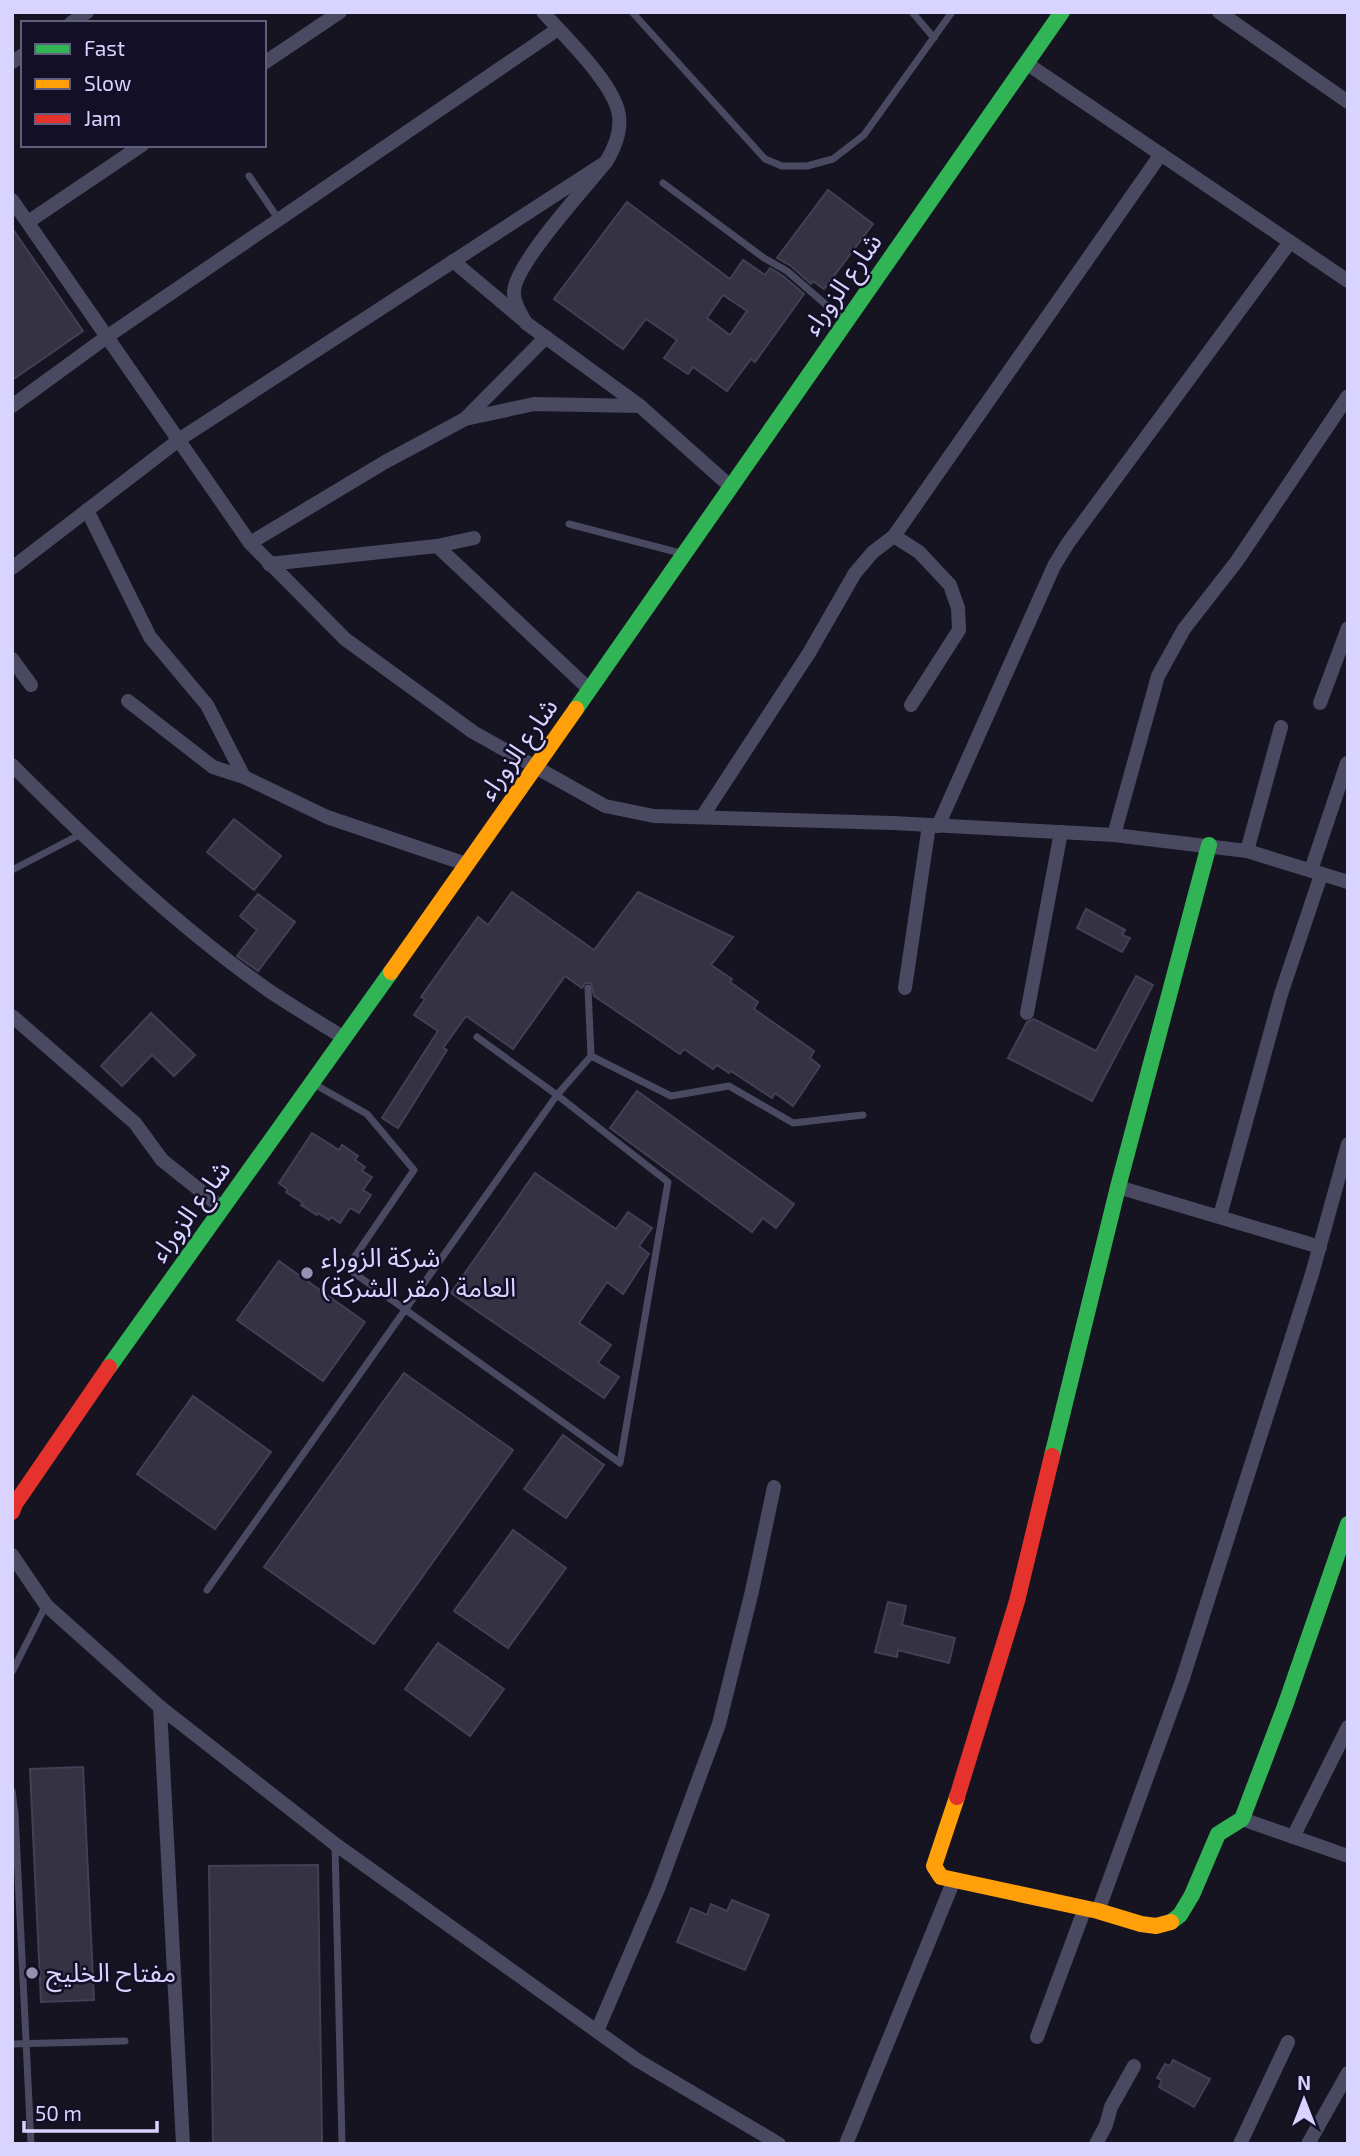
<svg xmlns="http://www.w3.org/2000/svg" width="1360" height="2156" font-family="'Exo 2','Noto Sans Arabic',sans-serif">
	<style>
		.building { fill: #343243; stroke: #433f54; stroke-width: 2; fill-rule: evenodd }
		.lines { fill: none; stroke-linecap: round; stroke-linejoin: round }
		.lane { stroke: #4a4962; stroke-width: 7 }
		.street { stroke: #4a4962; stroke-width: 14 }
		.fast { stroke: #30b455; stroke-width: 16 }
		.slow { stroke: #ff9f0a; stroke-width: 16 }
		.jam { stroke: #e5322d; stroke-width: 16 }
		.poi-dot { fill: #9591b1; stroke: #130f26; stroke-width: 2.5 }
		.labels { text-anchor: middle; stroke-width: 5; stroke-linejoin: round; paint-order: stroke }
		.street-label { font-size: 26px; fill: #d9d4ff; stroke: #130f26 }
		.poi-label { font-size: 26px; fill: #d9d4ff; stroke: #130f26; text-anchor: start }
	</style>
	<rect width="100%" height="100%" fill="#161421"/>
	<g class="building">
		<polygon points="828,190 873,224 824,289 813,281 811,284 791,266 777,258"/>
		<path d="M627,202l103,77 13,-19 22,15 5,-7 13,8 21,18 -49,68 -4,-3 -24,32 -34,-24 -5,7 -24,-16 13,-18 -31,-21 -23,30 -69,-50zM723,295l24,16 -17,24 -23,-17z"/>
		<polygon points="12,228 83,331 12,380"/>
		<polygon points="234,819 281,856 254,890 207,852"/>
		<polygon points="512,892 594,950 638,892 733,937 711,965 732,979 730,982 758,1002 754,1009 814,1051 810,1058 820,1066 793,1106 775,1093 772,1098 731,1071 729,1073 717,1065 713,1069 684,1049 680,1054 594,996 591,983 585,983 582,988 565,976 513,1049 466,1016 443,1048 447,1050 398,1128 382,1118 438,1031 414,1015 425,999 421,997 478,917 488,925"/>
		<polygon points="258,894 295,922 258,971 237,956 257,930 240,916"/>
		<polygon points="1086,909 1125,930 1122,935 1130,938 1122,952 1077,928"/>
		<polygon points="1136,976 1153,985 1092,1101 1008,1058 1027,1022 1034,1019 1096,1051"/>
		<polygon points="151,1013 195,1055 174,1076 152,1055 122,1086 101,1066"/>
		<polygon points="637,1091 794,1204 776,1228 763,1218 752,1232 610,1128"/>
		<polygon points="312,1133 339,1150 342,1145 358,1156 355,1160 365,1167 362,1171 372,1177 363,1190 371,1195 359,1213 350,1208 340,1223 331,1217 329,1220 318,1213 317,1215 301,1205 303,1203 286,1192 288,1190 279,1183"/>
		<polygon points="535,1173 616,1229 628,1212 652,1228 639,1246 649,1254 623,1294 607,1282 579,1323 611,1345 598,1363 619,1377 604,1398 451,1293"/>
		<polygon points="279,1261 365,1322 323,1381 237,1320"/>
		<polygon points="404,1373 513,1450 374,1644 264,1567"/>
		<polygon points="193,1396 271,1452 215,1529 137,1474"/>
		<polygon points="563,1435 604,1465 566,1518 524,1489"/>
		<polygon points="513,1530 566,1568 508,1648 454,1611"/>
		<polygon points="888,1602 906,1606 902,1625 955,1638 949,1663 898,1650 897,1657 875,1652"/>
		<polygon points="438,1643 504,1689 470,1736 405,1689"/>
		<polygon points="83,1767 94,2000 41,2002 30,1769"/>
		<polygon points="318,1865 322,2144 213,2144 209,1866"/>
		<polygon points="732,1900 769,1915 745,1970 677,1942 691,1908 707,1915 711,1904 727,1911"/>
		<polygon points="1173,2060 1210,2079 1194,2107 1159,2087 1162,2080 1157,2078 1165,2064 1170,2066"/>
	</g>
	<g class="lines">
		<g class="lane">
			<polyline points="632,12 765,159 782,166 807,166 833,159 864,135 952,12"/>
			<polyline points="912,12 934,38"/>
			<polyline points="249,176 279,220"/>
			<polyline points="663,183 764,258 787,271 846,322"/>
			<polyline points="569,524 684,554"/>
			<polyline points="12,870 81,834"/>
			<polyline points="591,1056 671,1096 729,1086 793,1123 863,1115"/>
			<polyline points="314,1084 367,1114 414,1170 347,1268 620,1463 668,1182 557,1095 477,1037"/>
			<polyline points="207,1590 557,1095 591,1056 588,988"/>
			<polyline points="12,1672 46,1605"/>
			<polyline points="12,1791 15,1814 31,2144"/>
			<polyline points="335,1845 342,2144"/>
			<polyline points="12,2044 125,2041"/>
		</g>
		<g class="street">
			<path d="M543,12c21,24 73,73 76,104 2,16 -5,33 -13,46 -20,25 -92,103 -92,130 -1,11 7,22 12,31l114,83 91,81"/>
			<polyline points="1219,12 1348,102"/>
			<polyline points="71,23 87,12"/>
			<polyline points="12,62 23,55"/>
			<polyline points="264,63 340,12"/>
			<polyline points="1026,63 1348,281"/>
			<polyline points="12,200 250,543 345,639 473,732 605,806 654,816 893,823 1114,835 1247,851 1348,882"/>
			<polyline points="28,222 142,145"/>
			<polyline points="453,261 522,319"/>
			<polyline points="12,406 108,336 558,29"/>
			<polyline points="466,418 546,337"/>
			<polyline points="87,510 150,637 207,705 244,777"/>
			<polyline points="894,536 919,552 950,585 958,608 959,630 911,705"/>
			<polyline points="250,543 385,462 465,419 534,404 640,406"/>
			<polyline points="437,546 590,690"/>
			<polyline points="269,564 437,546 474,538"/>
			<polyline points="12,568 180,439 606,162"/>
			<polyline points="12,659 31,685"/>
			<polyline points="128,701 213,767 244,777 327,817 466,864"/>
			<polyline points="1320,703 1348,628"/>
			<path d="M12,765c80,80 164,160 256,225 25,17 51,32 76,48"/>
			<polyline points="702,817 809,653 855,573 873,552 894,536 1161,154"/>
			<polyline points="938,826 1054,566 1068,543 1290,242"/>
			<polyline points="1114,835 1158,676 1184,629 1237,561 1348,396"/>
			<polyline points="1247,851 1281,727"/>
			<polyline points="1311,870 1347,763"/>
			<polyline points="905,988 929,825"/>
			<polyline points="1027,1013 1061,832"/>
			<polyline points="12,1016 135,1123 162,1160 222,1208"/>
			<polyline points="1118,1187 1320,1247"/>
			<polyline points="1220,1216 1281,994 1321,875"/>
			<polyline points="12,1555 46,1605 160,1707 183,2144"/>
			<polyline points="160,1707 335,1844 637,2060 779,2144"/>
			<polyline points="1242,1819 1348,1856"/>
			<polyline points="1293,1837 1348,1727"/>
			<polyline points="1098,1911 1182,1681 1312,1274 1348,1144"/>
			<polyline points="597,2031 658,1889 719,1724 752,1591 774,1487"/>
			<polyline points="1037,2037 1085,1908"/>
			<polyline points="846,2144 954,1880"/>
			<polyline points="1096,2144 1106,2125 1111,2107 1134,2066"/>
			<polyline points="1240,2144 1288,2042"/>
			<polyline points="1308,2144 1348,2073"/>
		</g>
		<g class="fast">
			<polyline points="576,709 1062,12"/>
			<polyline points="109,1367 391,972"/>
			<polyline points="1052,1456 1118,1187 1209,845"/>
			<polyline points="1171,1922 1180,1915 1192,1895 1218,1834 1242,1819 1285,1706 1348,1524"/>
		</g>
		<g class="slow">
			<polyline points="391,972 576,709"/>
			<polyline points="957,1797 934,1866 941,1877 1098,1911 1141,1924 1156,1926 1171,1922"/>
		</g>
		<g class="jam">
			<polyline points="12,1512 15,1504 109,1367"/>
			<polyline points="957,1797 1017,1601 1052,1456"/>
		</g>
	</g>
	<g class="poi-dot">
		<circle cx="307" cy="1273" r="7"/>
		<circle cx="32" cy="1973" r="7"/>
	</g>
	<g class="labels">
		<g class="street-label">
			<text transform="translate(842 284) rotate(-55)" y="9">شارع الزوراء</text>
			<text transform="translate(518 749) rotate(-55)" y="9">شارع الزوراء</text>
			<text transform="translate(190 1211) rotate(-54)" y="9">شارع الزوراء</text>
		</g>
		<g class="poi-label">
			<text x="321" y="1267">شركة الزوراء<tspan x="321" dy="30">العامة (مقر الشركة)</tspan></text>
			<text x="46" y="1982">مفتاح الخليج</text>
		</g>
	</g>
	<rect width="1360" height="2156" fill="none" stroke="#d9d4ff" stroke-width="28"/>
	<rect x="21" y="21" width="245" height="126" fill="#130f26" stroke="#625e7d" stroke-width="2"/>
	<rect x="35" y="44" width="35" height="10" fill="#30b455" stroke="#625e7d" stroke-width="2"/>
	<text x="84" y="56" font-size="21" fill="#d9d4ff">Fast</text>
	<rect x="35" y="79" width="35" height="10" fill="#ff9f0a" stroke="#625e7d" stroke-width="2"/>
	<text x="84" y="91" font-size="21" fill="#d9d4ff">Slow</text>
	<rect x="35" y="114" width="35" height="10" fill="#e5322d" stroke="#625e7d" stroke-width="2"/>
	<text x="84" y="126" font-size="21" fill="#d9d4ff">Jam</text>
	<g transform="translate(1304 2100)" stroke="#130f26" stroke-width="5" paint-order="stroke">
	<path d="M0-5L12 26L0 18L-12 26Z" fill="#d9d4ff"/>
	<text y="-10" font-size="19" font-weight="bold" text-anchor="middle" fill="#d9d4ff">N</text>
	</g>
	<path d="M24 2121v10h133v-10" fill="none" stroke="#d9d4ff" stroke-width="3.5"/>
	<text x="35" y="2121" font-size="21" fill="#d9d4ff" stroke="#130f26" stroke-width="5" paint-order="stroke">50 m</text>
</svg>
